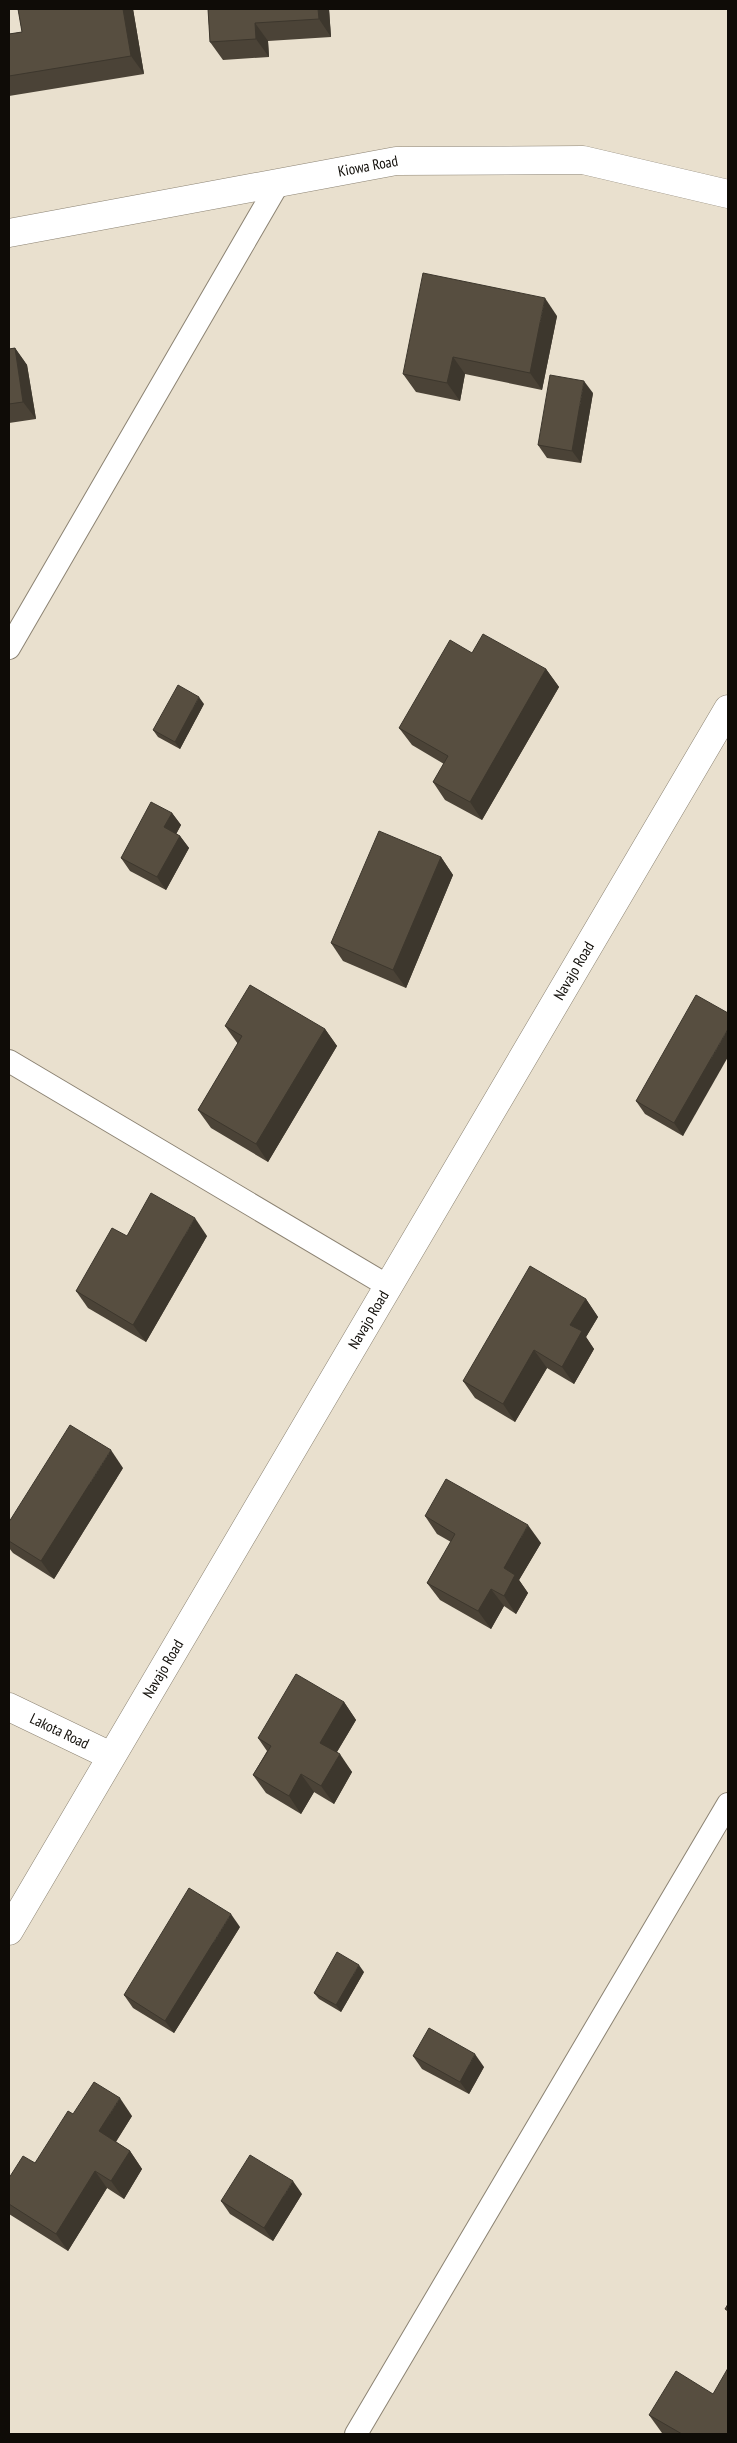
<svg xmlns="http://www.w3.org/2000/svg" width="737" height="2443" font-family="'PT Sans Narrow',sans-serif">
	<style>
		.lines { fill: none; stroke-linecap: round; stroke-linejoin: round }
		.service-casing { stroke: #8c8373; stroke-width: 24 }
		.minor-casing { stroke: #8c8373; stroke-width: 29 }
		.tertiary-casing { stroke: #8c8373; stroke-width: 29 }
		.secondary-casing { stroke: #8c8373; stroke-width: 29 }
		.service { stroke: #fff; stroke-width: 22 }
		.minor { stroke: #fff; stroke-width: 28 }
		.tertiary { stroke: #fff; stroke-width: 28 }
		.secondary { stroke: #fff; stroke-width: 28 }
		.wall { fill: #4b4337 }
		.shaded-wall { fill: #3d372d }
		.building { fill: #574e40; stroke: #3d372d }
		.labels { text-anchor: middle; stroke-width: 5; stroke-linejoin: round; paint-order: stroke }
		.street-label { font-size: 15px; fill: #0f0c07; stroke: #f7eddb }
	</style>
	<rect width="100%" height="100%" fill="#e9e0ce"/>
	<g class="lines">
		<g class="service-casing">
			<g id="service">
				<polyline points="9,648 278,184"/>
				<polyline points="9,1061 388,1286"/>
				<polyline points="356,2434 728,1804"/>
			</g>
		</g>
		<g class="minor-casing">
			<g id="minor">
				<path id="s1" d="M9,1707l102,49"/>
			</g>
		</g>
		<g class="tertiary-casing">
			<g id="tertiary">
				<path id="s2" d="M9,233l387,-72 187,-1 145,34"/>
			</g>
		</g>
		<g class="secondary-casing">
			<g id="secondary">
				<path id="s3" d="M9,1931l719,-1222"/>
			</g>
		</g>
		<use href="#service" class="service"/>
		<use href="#minor" class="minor"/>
		<use href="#tertiary" class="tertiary"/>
		<use href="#secondary" class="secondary"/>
	</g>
	<g class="wall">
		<polygon points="18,9 133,9 144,74 9,96 9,34 22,32"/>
		<polygon points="208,9 329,9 331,37 268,41 269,57 223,60 210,42"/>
		<polygon points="557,316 542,390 465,374 460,401 416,392 403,374"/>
		<polygon points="15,348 27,365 36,419 9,423 9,349"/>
		<polygon points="593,393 581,463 547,458 538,445"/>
		<polygon points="472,653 546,669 559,687 482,820 445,800 433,782 444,764 412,745 399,728"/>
		<polygon points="204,704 180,749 158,737 153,730"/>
		<polygon points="172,813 181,825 176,834 180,836 189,848 166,890 130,871 121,858"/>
		<polygon points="441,857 453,875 406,988 343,961 331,943"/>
		<polygon points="728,1013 683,1136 645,1114 636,1101"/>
		<polygon points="225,1026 325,1029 337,1046 268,1162 211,1128 198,1110 238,1044"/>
		<polygon points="127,1236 207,1236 146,1342 88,1308 76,1291"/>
		<polygon points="586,1299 598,1317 586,1337 594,1349 574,1384 547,1368 515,1422 475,1398 463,1381"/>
		<polygon points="123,1468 54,1579 13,1553 9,1548 9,1522"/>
		<polygon points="425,1516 541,1543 519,1580 528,1593 516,1614 504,1606 491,1629 440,1600 427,1583 451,1542 437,1534"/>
		<polygon points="344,1702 356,1720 337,1752 352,1772 334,1804 314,1792 301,1814 266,1793 253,1775 267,1751 258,1738"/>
		<polygon points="240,1927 174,2033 133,2008 124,1995"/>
		<polygon points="364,1972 341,2012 319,1999 314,1993"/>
		<polygon points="413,2056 484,2067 469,2094 422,2069"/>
		<polygon points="73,2114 132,2116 116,2142 130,2151 142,2169 124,2199 107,2188 68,2251 9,2214 9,2178 35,2163"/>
		<polygon points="302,2194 273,2241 230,2214 221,2201"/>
		<polygon points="713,2394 728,2434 664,2434 662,2433 649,2415"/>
	</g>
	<g class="shaded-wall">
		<polygon points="123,9 133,9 144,74 131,56"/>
		<polygon points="318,9 329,9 331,37 319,19"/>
		<polygon points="255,23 268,41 269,57 256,39"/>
		<polygon points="545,298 557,316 542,390 530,373"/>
		<polygon points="15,348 27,365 36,419 23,402"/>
		<polygon points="453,357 465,374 460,401 447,383"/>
		<polygon points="584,381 593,393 581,463 572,451"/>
		<polygon points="546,669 559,687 482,820 470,802"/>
		<polygon points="199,697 204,704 180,749 175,742"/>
		<polygon points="172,813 181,825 173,840 164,827"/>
		<polygon points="180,836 189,848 166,890 157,877"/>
		<polygon points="441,857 453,875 406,988 393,970"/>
		<polygon points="325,1029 337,1046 268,1162 256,1144"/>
		<polygon points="728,1029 728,1057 683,1136 674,1123"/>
		<polygon points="195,1218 207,1236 146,1342 133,1325"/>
		<polygon points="586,1299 598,1317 586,1337 594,1349 574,1384 562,1367 570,1325"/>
		<polygon points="534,1350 547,1368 515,1422 503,1404"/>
		<polygon points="111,1450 123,1468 54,1579 41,1561"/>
		<polygon points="528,1525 541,1543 519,1580 528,1593 516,1614 504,1596 504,1568"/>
		<polygon points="491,1589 504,1606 491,1629 478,1611"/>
		<polygon points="344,1702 356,1720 332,1760 320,1743"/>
		<polygon points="340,1754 352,1772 334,1804 321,1786"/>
		<polygon points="301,1774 314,1792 301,1814 289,1796"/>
		<polygon points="231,1914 240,1927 174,2033 165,2021"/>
		<polygon points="359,1965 364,1972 341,2012 336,2005"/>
		<polygon points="475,2054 484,2067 469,2094 460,2082"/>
		<polygon points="120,2098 132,2116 111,2149 99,2131"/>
		<polygon points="130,2151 142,2169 124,2199 111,2181"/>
		<polygon points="95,2171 107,2188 68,2251 56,2234"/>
		<polygon points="293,2181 302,2194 273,2241 264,2228"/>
	</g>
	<g class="building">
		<polygon points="18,9 123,9 131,56 9,76 9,34 22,32"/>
		<polygon points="208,9 318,9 319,19 255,23 256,39 210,42"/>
		<polygon points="423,273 545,298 530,373 453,357 447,383 403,374"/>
		<polygon points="15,348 23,402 9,404 9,349"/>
		<polygon points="550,375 584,381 572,451 538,445"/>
		<polygon points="483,634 546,669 470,802 433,782 448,756 399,728 450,640 472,653"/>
		<polygon points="178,685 199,697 175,742 153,730"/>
		<polygon points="151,802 172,813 164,827 180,836 157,877 121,858"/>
		<polygon points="379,831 441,857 393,970 331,943"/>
		<polygon points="250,985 325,1029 256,1144 198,1110 242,1036 225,1026"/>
		<polygon points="696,995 728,1013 728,1029 674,1123 636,1101"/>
		<polygon points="151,1193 195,1218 133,1325 76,1291 112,1228 127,1236"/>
		<polygon points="530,1266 586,1299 570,1325 582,1331 562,1367 534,1350 503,1404 463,1381"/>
		<polygon points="70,1425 111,1450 41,1561 9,1541 9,1522"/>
		<polygon points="446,1479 528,1525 504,1568 515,1575 504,1596 491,1589 478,1611 427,1583 455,1534 425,1516"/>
		<polygon points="296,1674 344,1702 320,1743 340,1754 321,1786 301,1774 289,1796 253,1775 271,1746 258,1738"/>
		<polygon points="189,1888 231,1914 165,2021 124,1995"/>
		<polygon points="337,1952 359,1965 336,2005 314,1993"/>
		<polygon points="429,2028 475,2054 460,2082 413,2056"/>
		<polygon points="94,2082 120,2098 99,2131 130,2151 111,2181 95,2171 56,2234 9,2204 9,2178 23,2156 35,2163 68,2111 73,2114"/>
		<polygon points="250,2155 293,2181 264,2228 221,2201"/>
		<polygon points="728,2304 728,2311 725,2309"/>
		<polygon points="728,2368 728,2434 682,2434 649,2415 676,2371 713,2394"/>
	</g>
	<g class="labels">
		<g class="street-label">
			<text dy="5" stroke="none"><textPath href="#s2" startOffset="365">Kiowa Road</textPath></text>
			<text dy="5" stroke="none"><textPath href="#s3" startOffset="1114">Navajo Road</textPath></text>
			<text dy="5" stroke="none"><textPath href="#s3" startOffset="709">Navajo Road</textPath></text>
			<text dy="5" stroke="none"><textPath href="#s3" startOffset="304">Navajo Road</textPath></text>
			<text dy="5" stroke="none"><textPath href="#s1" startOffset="56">Lakota Road</textPath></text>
		</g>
	</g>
	<rect width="737" height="2443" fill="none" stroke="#0f0c07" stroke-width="20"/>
</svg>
